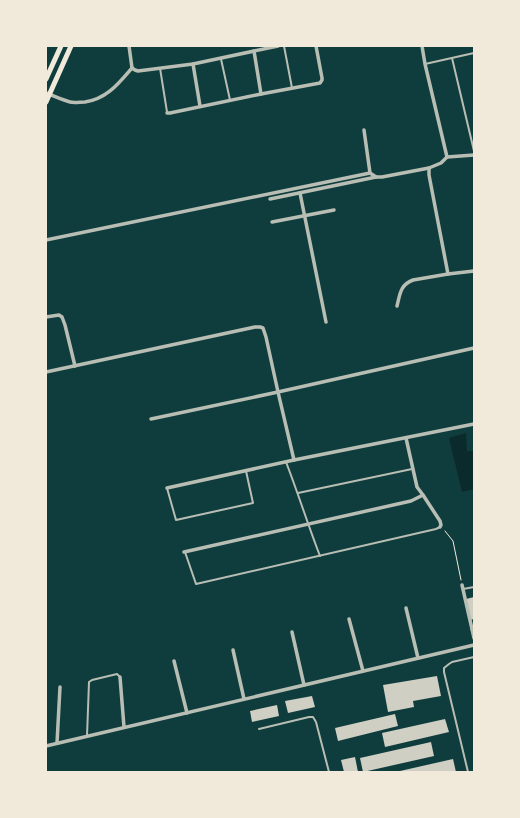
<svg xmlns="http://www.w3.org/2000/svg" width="520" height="818" font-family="'PT Sans Narrow',sans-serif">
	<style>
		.water { fill: #0a2a2b }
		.building { fill: #cfcfc3 }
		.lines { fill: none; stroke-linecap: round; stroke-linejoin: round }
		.path { stroke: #f1e9da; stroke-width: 1 }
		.service { stroke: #b8beb3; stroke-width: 2 }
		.minor { stroke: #b8beb3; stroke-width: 3.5 }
		.secondary { stroke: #f1e9da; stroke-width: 5 }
	</style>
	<rect width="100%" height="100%" fill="#0f3d3e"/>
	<polygon class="water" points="466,433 467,451 474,451 474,489 462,492 449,438"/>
	<g class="building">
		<polygon points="474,597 474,619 470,620 466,599"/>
		<polygon points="437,676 441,696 413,701 414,707 388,712 383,685"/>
		<polygon points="312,696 315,707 288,713 285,701"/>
		<polygon points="277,705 279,716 252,722 250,711"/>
		<polygon points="395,714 398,726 338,741 335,728"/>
		<polygon points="445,719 449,732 385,747 382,733"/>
		<polygon points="431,742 434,756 363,772 360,758"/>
		<polygon points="355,757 358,772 344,772 341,760"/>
		<polygon points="453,759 456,772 400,772 400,771"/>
	</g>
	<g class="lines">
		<polyline class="path" points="445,531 453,541 461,580"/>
		<g class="service">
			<polyline points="284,46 292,88"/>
			<polyline points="452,58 474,151"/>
			<polyline points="221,59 230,100"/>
			<polyline points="425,64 474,53"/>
			<polyline points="160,68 167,112"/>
			<path d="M286,462c12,31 22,63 34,94"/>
			<polyline points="167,488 176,520 253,503 246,471"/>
			<polyline points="298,493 412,469"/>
			<polyline points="185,552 196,584 436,529 440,527"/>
			<polyline points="463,589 474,587"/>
			<polyline points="259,729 309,717 313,717 316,722 329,772"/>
			<polyline points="87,736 89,682 92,680 117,674 120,677"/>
			<polyline points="468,772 444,672 444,668 449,664 452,662 474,657"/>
		</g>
		<g class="minor">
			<polyline points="422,46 425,64 447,157"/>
			<polyline points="254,51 261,94"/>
			<polyline points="193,64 200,106"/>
			<polyline points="132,68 135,70 138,71 193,64 278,46"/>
			<path d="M46,93c8,3 16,7 24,9 4,1 10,0 15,0 22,-3 34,-19 47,-34l-3,-22"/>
			<polyline points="167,113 170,113 261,94 320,83 322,80 322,78 316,46"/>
			<polyline points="364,130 370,173 376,177 382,177 429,168 441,163 447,157"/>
			<polyline points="447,157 474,155"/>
			<polyline points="429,168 429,175 448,274 474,271"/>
			<polyline points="300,193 326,322"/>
			<polyline points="270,199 376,177"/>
			<polyline points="272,222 334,210"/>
			<polyline points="46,240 370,173"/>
			<path d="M397,306c3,-12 3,-21 16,-26l35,-6"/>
			<polyline points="46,317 59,315 62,317 65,325 75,366"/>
			<polyline points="46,372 255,327 260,327 263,328 266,337 278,392 294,460"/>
			<polyline points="151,419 278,392 474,348"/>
			<polyline points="406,438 417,487 423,495 440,521 441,525 440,527"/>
			<polyline points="167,488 294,460 474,424"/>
			<polyline points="184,552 411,501 423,495"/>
			<polyline points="462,585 472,629"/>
			<polyline points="406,608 418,658"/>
			<polyline points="349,619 363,671"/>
			<polyline points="473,629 472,629 474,638"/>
			<polyline points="292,632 304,685"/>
			<polyline points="233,650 244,699"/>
			<polyline points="174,661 187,713"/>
			<polyline points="120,677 124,727"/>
			<polyline points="57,743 60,687"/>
			<polyline points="46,746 474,645"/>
		</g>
		<g class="secondary">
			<polyline points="46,79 61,46"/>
			<polyline points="46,102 71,46"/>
		</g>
	</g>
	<rect width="520" height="818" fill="none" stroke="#f1e9da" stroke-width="94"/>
</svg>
